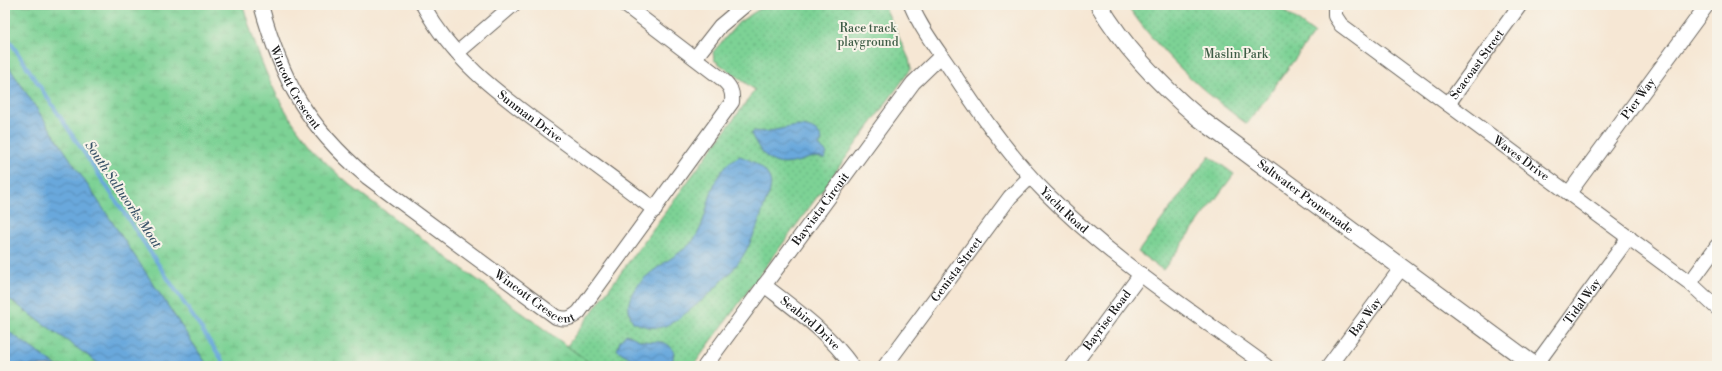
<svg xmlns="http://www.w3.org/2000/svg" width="1722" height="371" font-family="'Libre Bodoni',serif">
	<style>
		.wetland { fill: url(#wetland-marsh); stroke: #4c7758 }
		.park { fill: url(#park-dots); stroke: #4c7758 }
		.water { fill: url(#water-waves); stroke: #42627c }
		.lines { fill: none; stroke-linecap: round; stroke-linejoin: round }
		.stream { stroke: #69a8dc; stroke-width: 4 }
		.minor-casing { stroke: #68635c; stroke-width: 16 }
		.tertiary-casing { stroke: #68635c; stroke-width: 19 }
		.minor { stroke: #fff; stroke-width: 14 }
		.tertiary { stroke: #fff; stroke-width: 17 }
		.labels { text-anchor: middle; stroke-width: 4; stroke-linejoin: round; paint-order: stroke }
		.park-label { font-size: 12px; fill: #3e5c46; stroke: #f7f3e8 }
		.street-label { font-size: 12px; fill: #1c1c1c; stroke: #f7f3e8 }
		.water-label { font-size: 13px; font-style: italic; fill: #3b5469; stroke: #f7f3e8 }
	</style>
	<defs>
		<pattern id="wetland-marsh" width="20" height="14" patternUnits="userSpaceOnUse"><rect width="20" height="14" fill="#7dd295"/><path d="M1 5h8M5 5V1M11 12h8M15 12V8" fill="none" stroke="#6bb480"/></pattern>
		<pattern id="park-dots" width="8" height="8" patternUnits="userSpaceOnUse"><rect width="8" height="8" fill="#7dd295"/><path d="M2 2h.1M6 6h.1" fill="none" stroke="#6bb480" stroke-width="1.8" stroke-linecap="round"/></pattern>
		<pattern id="water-waves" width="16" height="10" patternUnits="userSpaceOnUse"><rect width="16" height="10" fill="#69a8dc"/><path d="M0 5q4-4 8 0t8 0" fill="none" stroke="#5688b2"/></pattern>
	</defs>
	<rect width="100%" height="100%" fill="#f7f3e8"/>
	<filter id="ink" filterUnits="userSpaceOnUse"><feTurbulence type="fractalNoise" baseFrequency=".025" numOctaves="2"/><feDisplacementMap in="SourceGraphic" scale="8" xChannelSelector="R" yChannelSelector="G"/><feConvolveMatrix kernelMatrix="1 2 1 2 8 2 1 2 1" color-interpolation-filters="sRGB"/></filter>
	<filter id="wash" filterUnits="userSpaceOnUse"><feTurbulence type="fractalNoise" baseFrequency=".012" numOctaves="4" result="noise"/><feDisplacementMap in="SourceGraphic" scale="16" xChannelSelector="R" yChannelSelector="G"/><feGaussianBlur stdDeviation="0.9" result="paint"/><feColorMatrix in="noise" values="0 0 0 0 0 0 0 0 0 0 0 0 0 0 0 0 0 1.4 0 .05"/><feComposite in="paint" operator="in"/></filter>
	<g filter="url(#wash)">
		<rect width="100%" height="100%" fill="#f6e7d4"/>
		<path class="wetland" d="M5,5h238c22,78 47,129 109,182l242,179h-589z"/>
		<g class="park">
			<polygon points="766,5 884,5 909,59 911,69 693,366 594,366 567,346 755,90 714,60 713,52 739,22"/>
			<path d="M1127,5h149l38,28 -67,91c-46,-34 -87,-71 -120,-119z"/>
			<polygon points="1209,156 1234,174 1163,270 1138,252"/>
		</g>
		<g class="water">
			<polygon points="5,61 208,366 102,366 5,296"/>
			<path d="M796,126c11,0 22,2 26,14l-3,6 8,7 -2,6c-12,-4 -17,0 -28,3 -26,7 -35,-7 -46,-28l3,-3 10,1z"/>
			<path d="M740,156c12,5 22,9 29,21 5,9 -2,21 -5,29 -5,17 -11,33 -20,48 -10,19 -58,64 -79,72 -11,4 -22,0 -32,-4 -20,-37 36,-58 57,-78 20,-21 15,-55 35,-77 3,-5 10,-8 15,-11z"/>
			<polygon points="5,329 57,366 5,366"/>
			<path d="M626,334c6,2 13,7 19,7 12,2 20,-3 29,10l-2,15 -9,-3 -26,-1 -20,-12 3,-9z"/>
		</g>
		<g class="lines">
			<polyline class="stream" points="5,34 226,366"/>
		</g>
	</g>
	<g filter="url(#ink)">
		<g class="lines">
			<g class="minor-casing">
				<g id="minor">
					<path id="s1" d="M261,5c21,76 45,120 106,172l189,140c10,3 15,2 23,-5l153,-210c1,-11 -2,-16 -10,-23l-97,-74"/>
					<path id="s2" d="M423,5c31,57 75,88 125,125 36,27 72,53 107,80"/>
					<path id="s3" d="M911,5c12,28 30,49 46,74 27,41 55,80 89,114 66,67 146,118 221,173"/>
					<path id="s4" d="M1335,5v11l6,9 349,258 27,25"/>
					<polyline points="457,53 513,5"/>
					<polyline points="695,58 720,26 745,5"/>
					<path id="s5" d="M1448,104l72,-99"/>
					<path id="s6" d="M1569,193l138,-188"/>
					<polyline points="1690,283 1717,246"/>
					<path id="s7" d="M764,285c32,25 65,48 88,81"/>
					<path id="s8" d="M705,366l208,-283 28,-27"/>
					<path id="s9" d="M885,366l125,-169 20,-20"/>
					<path id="s10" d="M1073,366l68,-92"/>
					<path id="s11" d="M1329,366l73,-99"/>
					<path id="s12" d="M1535,366l94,-129"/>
				</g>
			</g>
			<g class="tertiary-casing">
				<g id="tertiary">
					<path id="s13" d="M1099,5c26,44 61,80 100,113l336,248"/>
				</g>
			</g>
			<use href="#minor" class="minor"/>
			<use href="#tertiary" class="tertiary"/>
		</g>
	</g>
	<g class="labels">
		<g class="park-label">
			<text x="868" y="32">Race track<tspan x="868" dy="14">playground</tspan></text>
			<text x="1236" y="58">Maslin Park</text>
		</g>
		<g class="street-label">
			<text dy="4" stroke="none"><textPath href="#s5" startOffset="49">Seacoast Street</textPath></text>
			<text dy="4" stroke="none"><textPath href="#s1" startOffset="90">Wincott Crescent</textPath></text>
			<text dy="4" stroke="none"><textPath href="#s6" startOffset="117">Pier Way</textPath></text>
			<text dy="4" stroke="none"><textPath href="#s2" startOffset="156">Sunman Drive</textPath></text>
			<text dy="4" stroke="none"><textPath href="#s4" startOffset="246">Waves Drive</textPath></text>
			<text dy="4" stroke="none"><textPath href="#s13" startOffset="284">Saltwater Promenade</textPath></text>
			<text dy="4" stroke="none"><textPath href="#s8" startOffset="195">Bayvista Circuit</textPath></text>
			<text dy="4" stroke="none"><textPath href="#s3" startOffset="257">Yacht Road</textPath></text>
			<text dy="4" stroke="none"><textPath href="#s9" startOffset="120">Genista Street</textPath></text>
			<text dy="4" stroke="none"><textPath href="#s1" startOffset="413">Wincott Crescent</textPath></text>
			<text dy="4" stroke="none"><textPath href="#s12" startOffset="80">Tidal Way</textPath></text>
			<text dy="4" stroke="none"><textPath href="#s11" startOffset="61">Bay Way</textPath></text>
			<text dy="4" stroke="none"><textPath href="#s10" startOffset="57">Bayrise Road</textPath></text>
			<text dy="4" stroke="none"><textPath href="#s7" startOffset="60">Seabird Drive</textPath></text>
		</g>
		<g class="water-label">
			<text transform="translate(124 194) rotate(56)" y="5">South Saltworks Moat</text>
		</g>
	</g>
	<rect width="1722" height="371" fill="none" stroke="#f7f3e8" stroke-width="20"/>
</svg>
